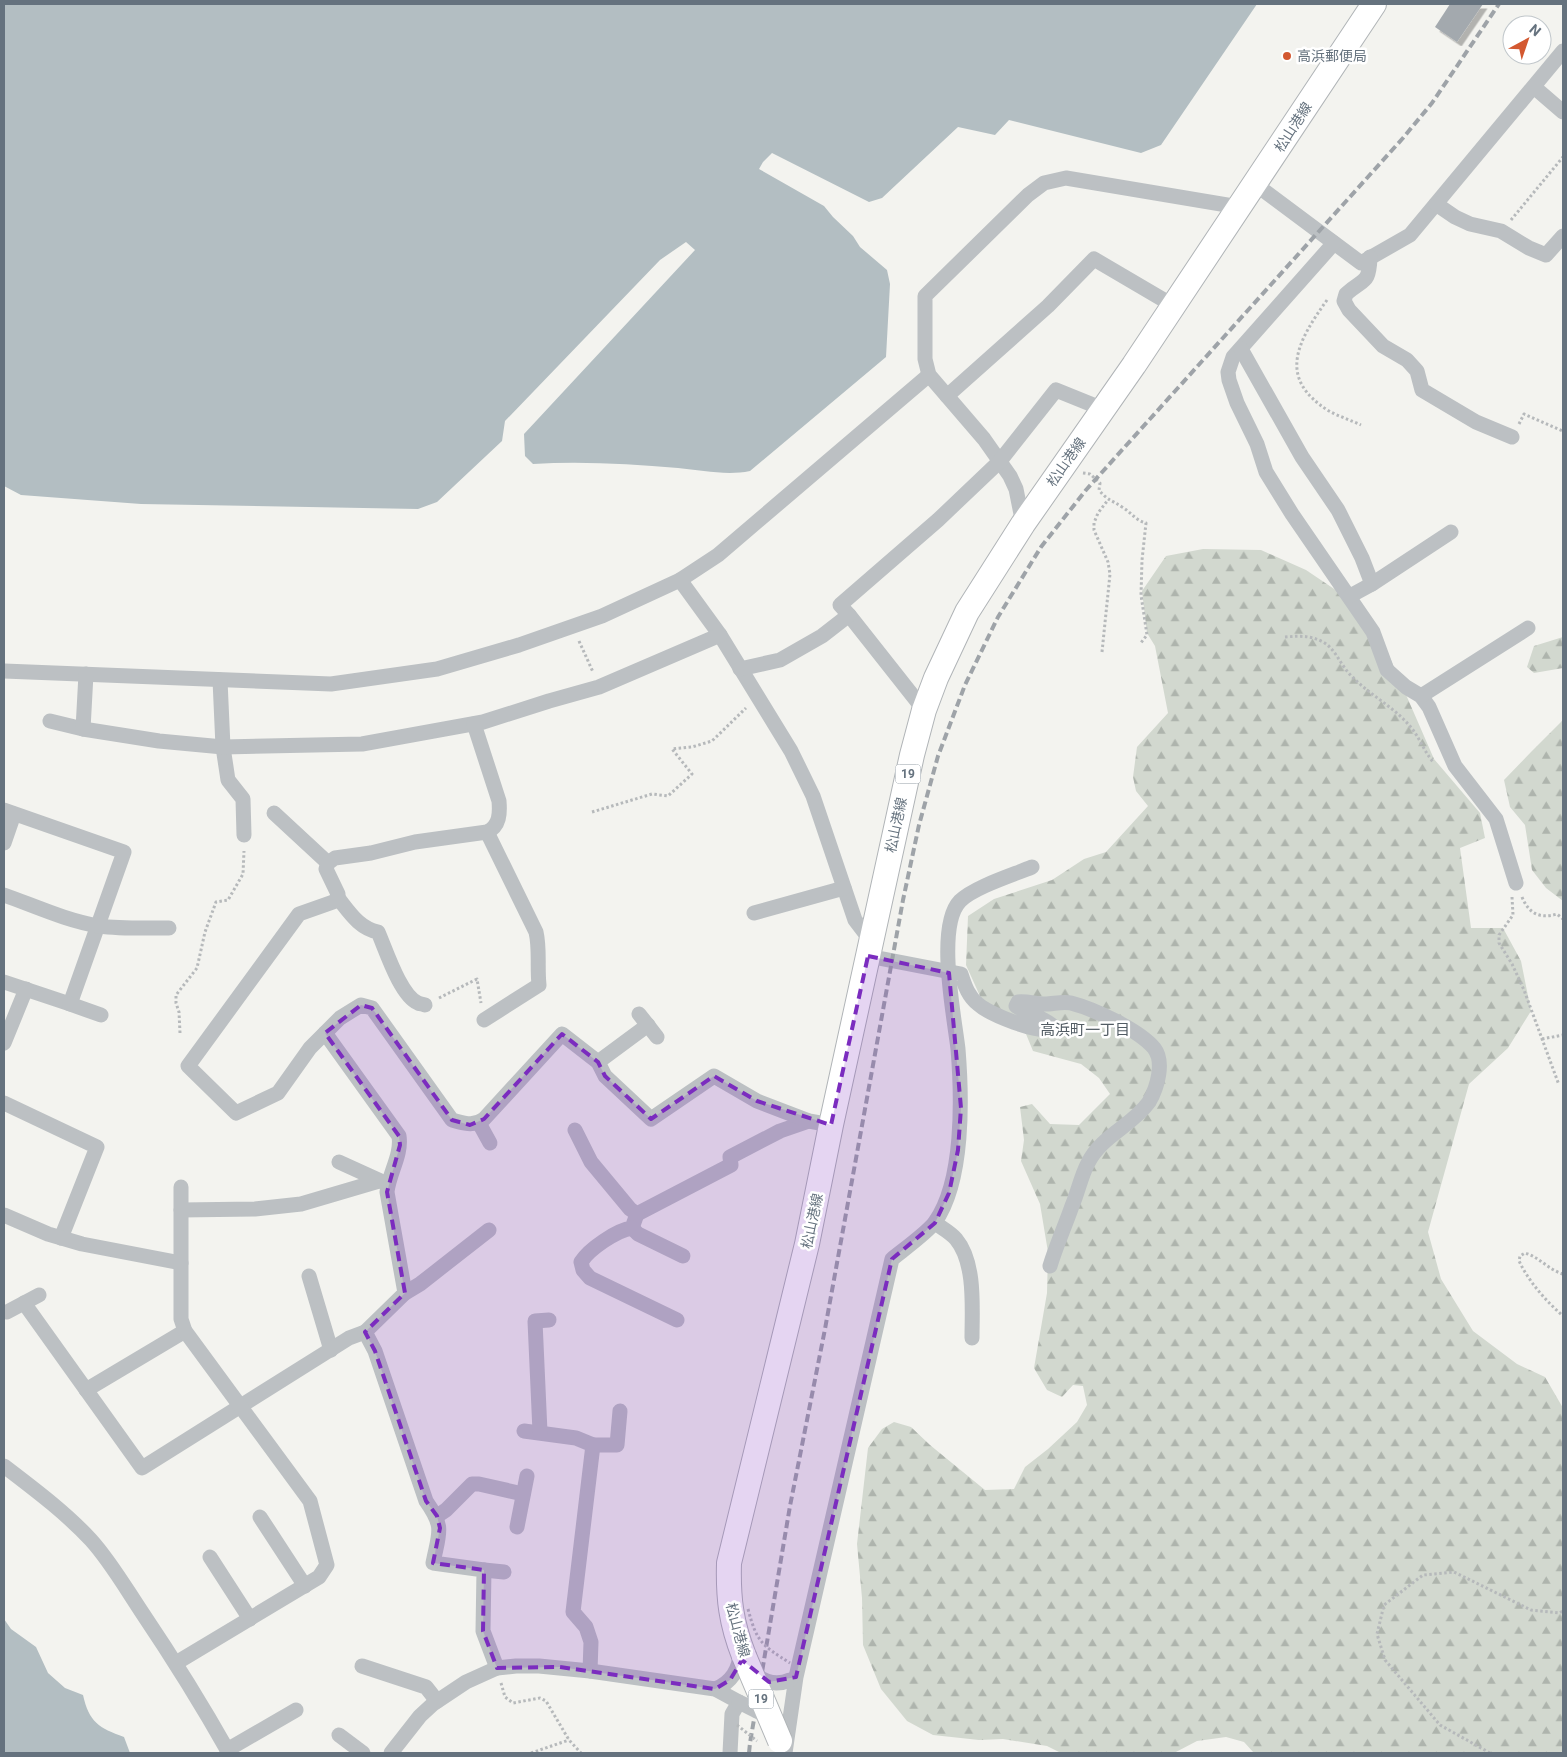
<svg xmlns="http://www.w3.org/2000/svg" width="1567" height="1757" font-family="Roboto,'Noto Sans JP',sans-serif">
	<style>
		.forest { fill: url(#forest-firs) }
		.water { fill: #b3bec2 }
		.building { fill: #a3a9ae; filter: url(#shadow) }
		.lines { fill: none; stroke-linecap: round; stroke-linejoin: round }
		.primary-casing { stroke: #b0b4b7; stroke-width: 26 }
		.path { stroke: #b6b9bb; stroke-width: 3; stroke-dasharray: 2.5 2.5; stroke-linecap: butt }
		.street { stroke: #bcc0c3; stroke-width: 15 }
		.primary { stroke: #fff; stroke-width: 24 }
		.rail { stroke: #9ea3a8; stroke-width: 4; stroke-dasharray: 8 4; stroke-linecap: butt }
		.primary-bridge-casing { stroke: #b0b4b7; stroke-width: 26; stroke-linecap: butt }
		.path-bridge { stroke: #b6b9bb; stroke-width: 3; stroke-dasharray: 2.5 2.5; stroke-linecap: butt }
		.street-bridge { stroke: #bcc0c3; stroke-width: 15 }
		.primary-bridge { stroke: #fff; stroke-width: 24 }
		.marked { fill: #7b2cbf; fill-opacity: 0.2; stroke: #7b2cbf; stroke-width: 4; stroke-dasharray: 10 6; stroke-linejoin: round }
		.poi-dot { fill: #d35830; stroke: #fff; stroke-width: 2 }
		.labels { text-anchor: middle; stroke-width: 5; stroke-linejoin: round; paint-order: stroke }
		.shield { fill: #fff; stroke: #939ca5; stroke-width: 1 }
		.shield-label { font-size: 12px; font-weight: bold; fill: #65727e }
		.poi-label { font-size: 14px; fill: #65727e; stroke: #fff; text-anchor: start }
		.street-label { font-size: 14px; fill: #65727e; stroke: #fff }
		.neighbourhood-label { font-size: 15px; fill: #525c64; stroke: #fff }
	</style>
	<defs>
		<pattern id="forest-firs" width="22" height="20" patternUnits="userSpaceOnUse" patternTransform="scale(1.25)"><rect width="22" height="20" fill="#d2d8cf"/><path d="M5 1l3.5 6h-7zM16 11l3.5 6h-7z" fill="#aeb4ad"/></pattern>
		<filter id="shadow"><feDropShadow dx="4.5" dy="4.5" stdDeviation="0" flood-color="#0004"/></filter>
	</defs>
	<rect width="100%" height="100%" fill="#f3f3ef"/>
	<g class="forest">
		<polygon points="1203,549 1261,550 1306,570 1358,605 1387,651 1434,759 1480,813 1485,838 1460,848 1471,928 1503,928 1521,961 1531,1011 1508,1048 1469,1084 1428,1232 1441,1279 1473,1331 1517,1364 1545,1377 1563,1408 1563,1753 1254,1753 1244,1742 1226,1737 1197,1741 1174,1753 1061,1753 1047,1746 1003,1739 979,1740 933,1735 907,1721 881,1689 863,1645 862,1598 857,1544 868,1448 882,1429 894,1422 911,1427 930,1445 985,1490 1014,1489 1025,1467 1048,1449 1077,1422 1087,1405 1083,1386 1073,1385 1062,1397 1047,1390 1034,1368 1047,1293 1048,1252 1040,1204 1021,1161 1024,1140 1020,1107 1032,1104 1050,1124 1079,1125 1110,1094 1099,1078 1081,1064 1033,1051 1026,1034 984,1005 966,965 968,916 994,899 1052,880 1084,859 1106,852 1148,806 1136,791 1133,777 1137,747 1168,713 1155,646 1147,633 1142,591 1166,556"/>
		<polygon points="1563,637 1563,668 1534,673 1527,667 1534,646"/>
		<polygon points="1563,720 1563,901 1546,888 1532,870 1525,825 1510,807 1504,780 1531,752"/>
	</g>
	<g class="water">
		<path d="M4,4h1253l-96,141 -20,8 -132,-33 -14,15 -37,-8 -76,71 -13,4 -97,-49 -9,9 -4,7 65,37 9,11 20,19 7,11 27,23 3,14 -4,73 -136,114c-24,5 -48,-1 -72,-3 -48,-4 -97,-7 -145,-4l-8,-8 -1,-22 171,-184 -9,-8 -26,18 -155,161 -3,20 -65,61 -19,7 -277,-5 -120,-9 -17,-9z"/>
		<path d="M4,1619l7,10 25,18 12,26 17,15 18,7c6,27 16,33 41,42l6,16h-126z"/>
	</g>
	<polygon class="building" points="1450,4 1483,4 1457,42 1435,27"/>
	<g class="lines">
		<g class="primary-casing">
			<path id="primary" d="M744,1656c-13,-33 -16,-58 -15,-93l78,-319 24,-119 81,-370 12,-45 12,-32 31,-66 56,-88 111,-159 240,-361"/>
		</g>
		<g class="path">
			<polyline points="1511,220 1563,157"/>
			<path d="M1327,300c-29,41 -51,78 2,111 9,5 21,9 32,14"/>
			<polyline points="1519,424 1524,414 1563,431"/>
			<path d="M1083,473l7,1 10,9 -1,7c9,11 13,10 23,17 9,5 14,14 24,16l-4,37 -1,35 6,40 -7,9"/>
			<path d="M1285,637c13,-1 25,-2 38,5 11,6 16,19 24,29 19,23 48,35 66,59 8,11 12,23 21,33"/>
			<polyline points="579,641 593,672"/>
			<polyline points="1102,652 1110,574 1108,562 1094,530 1094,523 1098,513 1108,500"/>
			<polyline points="592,812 652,794 668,796 692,774 672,749 692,747 712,741 746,708"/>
			<polyline points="1512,897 1513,915 1499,935 1499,943 1512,964 1524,990 1559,1085"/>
			<path d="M1522,897c7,17 18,22 35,17l6,5"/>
			<polyline points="439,998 477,979 481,1003"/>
			<polyline points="180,1033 179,1012 176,1003 176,995 197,968 205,932 216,902 228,900 243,874 244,851"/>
			<polyline points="1542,1039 1563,1035"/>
			<path d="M1563,1274c-14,-4 -24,-17 -38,-21l-5,3 -1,5c10,21 27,40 44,55"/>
			<polyline points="501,1683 505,1697 513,1703 540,1698 546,1701 569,1740 581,1753"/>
			<polyline points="531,1753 569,1740"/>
			<polyline points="1490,1753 1440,1725 1385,1660 1377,1634 1384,1605 1423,1575 1454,1572 1531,1610 1559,1613 1563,1611"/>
		</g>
		<g class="street">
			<polyline points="1534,87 1563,112"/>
			<polyline points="1255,184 1361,263 1410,235 1563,51"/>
			<polyline points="1436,204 1455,217 1470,224 1501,231 1529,248 1546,255 1563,236"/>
			<polyline points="1334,243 1233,357 1228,372 1229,380 1237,403 1257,444 1266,472 1292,514 1373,632 1387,670 1406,687 1421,696 1429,707 1455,766 1496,819 1516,883"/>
			<path d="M1370,257c-1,28 -6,21 -24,37l-2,7 5,9 34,36 24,14 10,11 5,19 54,32 36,15"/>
			<polyline points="1241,349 1302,457 1338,510 1362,558 1372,584"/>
			<polyline points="947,396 1048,306 1094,259 1174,306"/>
			<polyline points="1023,524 1016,489 1010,476 984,439 929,375 925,359 925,296 1028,195 1044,183 1066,178 1239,207"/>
			<polyline points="680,580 720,635 791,751 813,796 855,920 871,941"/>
			<polyline points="1350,596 1372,584 1451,532"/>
			<polyline points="849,615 924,710"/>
			<polyline points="740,669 780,660 822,636 849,615 840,605 938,520 1000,461 1056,390 1103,409"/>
			<polyline points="4,671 331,684 437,669 519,645 602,616 680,580 718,555 929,375"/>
			<polyline points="220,680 223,747 228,780 243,799 244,835"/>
			<polyline points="1421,696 1528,628"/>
			<polyline points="50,721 83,729 159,741 223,747 362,744 483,722 549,701 599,687 720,635"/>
			<polyline points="83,729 86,674"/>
			<polyline points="4,810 124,852 70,1004 4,982"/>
			<polyline points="274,813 328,863"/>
			<polyline points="4,843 14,814"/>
			<path d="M4,895c31,11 63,26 95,31 23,3 47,2 70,2"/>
			<path d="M338,898c12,15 21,30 40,34 8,18 22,63 40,71 2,1 5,1 7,2"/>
			<polyline points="754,913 844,888"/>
			<path d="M868,956l93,18c4,12 7,22 17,30 11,10 61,31 75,24v-2c-11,-9 -25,-12 -37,-20l2,-4c9,-1 18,2 27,2 8,0 18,-3 26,-1 23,6 68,27 83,45 11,14 3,40 -5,54 -17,24 -48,34 -61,61 -7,13 -10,29 -16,43 -7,20 -16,40 -22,60"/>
			<polyline points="70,1004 101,1015"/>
			<polyline points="639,1014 657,1037"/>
			<path d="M484,1020l55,-35c-2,-18 1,-36 -3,-53l-49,-100"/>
			<path d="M325,1033l-15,15 -32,45 -42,20 -48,-47 111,-152 34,-12 5,-4v-4l-12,-25 2,-6 7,-5 36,-5 44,-11 72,-10c13,-6 13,-19 12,-31l-25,-77"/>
			<polyline points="4,1043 26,989"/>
			<polyline points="598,1062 648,1025"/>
			<polyline points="4,1103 97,1147 61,1238"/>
			<polyline points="479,1123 490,1143"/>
			<polyline points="575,1130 591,1162 630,1209 637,1214 731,1165 730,1157 780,1131 809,1121"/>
			<polyline points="339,1162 383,1182"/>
			<polyline points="181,1210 255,1209 301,1204 379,1181"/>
			<path d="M637,1214l-5,14c-15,2 -43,21 -51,34l2,8 7,8 87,42"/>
			<polyline points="4,1215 48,1234 82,1244 181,1263"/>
			<path d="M935,1223c7,5 16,10 21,16 20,24 16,70 16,99"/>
			<polyline points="632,1228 638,1234 683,1256"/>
			<polyline points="309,1276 331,1350"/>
			<polyline points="405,1293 420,1284 489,1230"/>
			<path d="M24,1303l118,165 207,-130 16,-6 40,-39 -18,-101c2,-19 15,-37 12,-56l-74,-103 15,-15 21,-13 11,3 80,112c12,3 21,7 32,-1l78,-85 36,28 7,14 46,43 63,-43 43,25 52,20 22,4"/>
			<polyline points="7,1312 39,1295"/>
			<path d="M365,1332l10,19 51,150c19,27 13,31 7,62l51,7 -1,61 14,37"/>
			<polyline points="86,1390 185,1331"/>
			<polyline points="524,1431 576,1438 593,1445 573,1612 586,1627 591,1642 590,1671"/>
			<polyline points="540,1432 535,1321 549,1320"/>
			<polyline points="593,1445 617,1445 620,1411"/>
			<path d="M4,1466c30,23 61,46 87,74 19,21 34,47 50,71 31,46 61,94 88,142"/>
			<polyline points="437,1516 446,1510 472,1484 479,1484 523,1494"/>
			<polyline points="260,1517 305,1586"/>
			<polyline points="517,1527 527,1476"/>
			<polyline points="210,1557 250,1619"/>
			<polyline points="484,1570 504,1572"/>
			<polyline points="176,1663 319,1577 327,1565 310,1501 185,1331 181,1319 181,1187"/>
			<polyline points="362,1666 426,1687 437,1701"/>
			<path d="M715,1689c16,-6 25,-20 25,-37"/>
			<polyline points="339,1735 363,1753"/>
			<polyline points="227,1750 296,1710"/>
			<polyline points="391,1753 420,1716 433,1704 466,1682 497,1668 516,1666 539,1666 590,1671 715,1689 739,1702 732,1714 730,1753"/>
			<path d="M785,1753l11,-76 96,-418c11,-9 36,-27 43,-37 29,-41 27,-124 23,-173 -4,-34 -22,-123 2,-148 14,-14 53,-26 72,-34"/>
		</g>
		<use href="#primary" class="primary"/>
		<polyline class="rail" points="749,1753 750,1743 790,1506 825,1329 903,900 919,825 938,756 965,685 998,617 1041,547 1086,490 1403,138 1432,103 1499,4"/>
		<g class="primary-bridge-casing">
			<polyline id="primary-bridge" points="744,1656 780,1741"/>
		</g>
		<g class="path-bridge">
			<path d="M748,1609c9,34 14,36 42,54"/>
			<polyline points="737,1725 757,1741"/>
		</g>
		<g class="street-bridge">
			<path d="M752,1672c11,10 24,14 38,8"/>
			<polyline points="739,1702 769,1717"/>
		</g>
		<use href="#primary-bridge" class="primary-bridge"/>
	</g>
	<path class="marked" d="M868,956l81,17 12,135 -3,42 -9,43 -14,30 -43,36 -96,418 -27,5 -27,-22 -12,20 -15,9 -155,-22 -63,1 -14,-37 1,-61 -51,-7 7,-35 -3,-12 -11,-15 -51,-150 -10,-19 40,-39 -18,-101 13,-47 -1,-9 -74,-103 36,-28 11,3 80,112 18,5 14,-6 78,-85 36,28 7,14 46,43 63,-43 43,25 74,24z"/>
	<circle class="poi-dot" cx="1287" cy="56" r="5"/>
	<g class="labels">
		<g class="shield">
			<rect x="895.5" y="764.5" width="25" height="19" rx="4"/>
			<rect x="748.5" y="1689.5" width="25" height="19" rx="4"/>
		</g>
		<g class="shield-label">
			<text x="908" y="778">19</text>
			<text x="761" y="1703">19</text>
		</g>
		<g class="poi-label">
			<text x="1297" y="61">高浜郵便局</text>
		</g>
		<g class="street-label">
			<text transform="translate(1293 127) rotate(-57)" y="5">松山港線</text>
			<text transform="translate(1066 462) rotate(-55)" y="5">松山港線</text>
			<text transform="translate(896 825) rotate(-78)" y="5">松山港線</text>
			<text transform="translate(812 1221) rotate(-78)" y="5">松山港線</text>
			<text transform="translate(738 1630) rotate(75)" y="5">松山港線</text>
		</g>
		<g class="neighbourhood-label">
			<text x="1085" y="1035">高浜町一丁目</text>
		</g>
	</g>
	<rect width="1567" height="1757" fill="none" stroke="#65727e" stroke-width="10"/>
	<g transform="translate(1527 40) rotate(40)"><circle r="24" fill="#ffffff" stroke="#c1c7cb"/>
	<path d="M0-4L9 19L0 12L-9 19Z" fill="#d35830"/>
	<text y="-8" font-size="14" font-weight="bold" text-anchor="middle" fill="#65727e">N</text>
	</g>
</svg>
